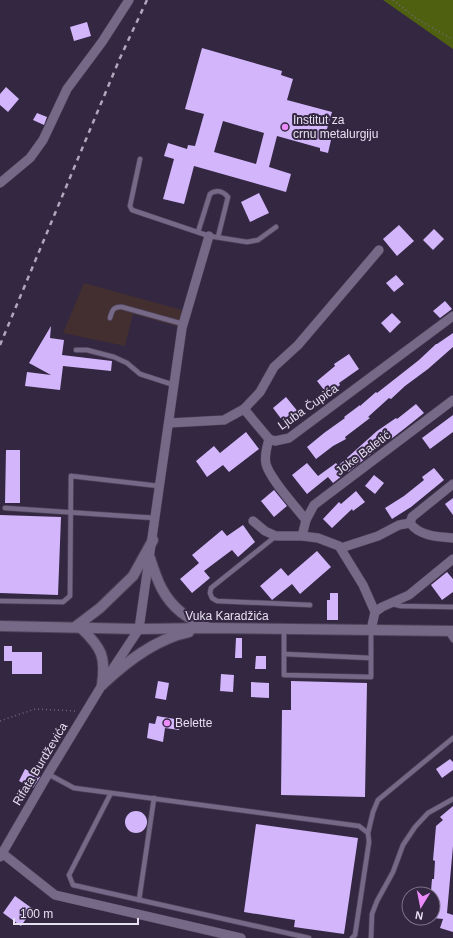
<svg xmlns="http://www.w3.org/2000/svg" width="453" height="938" font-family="Helvetica,sans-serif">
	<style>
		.industrial { fill: #432f2f }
		.forest { fill: #506011 }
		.building { fill: #d3b5fb; fill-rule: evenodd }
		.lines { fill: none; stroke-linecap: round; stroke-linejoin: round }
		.service-casing { stroke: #4c4258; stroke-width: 6 }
		.minor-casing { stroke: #4c4258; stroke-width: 10 }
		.tertiary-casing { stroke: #4c4258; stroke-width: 12 }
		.path { stroke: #73687f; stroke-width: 1.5; stroke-dasharray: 1 3; stroke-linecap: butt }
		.service { stroke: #766988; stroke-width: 4.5 }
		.minor { stroke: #766988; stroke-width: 9 }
		.tertiary { stroke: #766988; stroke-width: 10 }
		.rail { stroke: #afa7bb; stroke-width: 2.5; stroke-dasharray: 5 5; stroke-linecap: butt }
		.poi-dot { fill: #ec8cfa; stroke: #332741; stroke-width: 1.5 }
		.labels { text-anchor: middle; stroke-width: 4; stroke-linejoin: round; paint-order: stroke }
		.poi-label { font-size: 12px; fill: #e7e0f1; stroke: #332741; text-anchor: start }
		.street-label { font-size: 12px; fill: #e7e0f1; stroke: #332741 }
	</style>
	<rect width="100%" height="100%" fill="#332741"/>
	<polygon class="industrial" points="84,283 182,310 179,327 133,314 125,346 63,333"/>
	<polygon class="forest" points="383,0 453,0 453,49"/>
	<g class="building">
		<polygon points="87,22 91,36 74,41 70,27"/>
		<path d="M202,48l80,23 -1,4 12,4 -6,21 45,12 -8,27 7,1 -3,13 -8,-2v-3l-43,-12 -8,31 22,7 -5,18 -92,-26 -10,38 -21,-5 11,-40 -10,-3 4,-13 19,6 1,-4 7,1 9,-32 -19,-5zM223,121l41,12 -8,31 -42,-12z"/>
		<polygon points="6,87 19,99 8,112 0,105 0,94"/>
		<polygon points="37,113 47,117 44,125 33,120"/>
		<polygon points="259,193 269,213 250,222 241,202"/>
		<polygon points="399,225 414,241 397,256 383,239"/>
		<polygon points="434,229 444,239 433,250 423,240"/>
		<polygon points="396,275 404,284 394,292 386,283"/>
		<polygon points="445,301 452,309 440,318 433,311"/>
		<polygon points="392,313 401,322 390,333 381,323"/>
		<polygon points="51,326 50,338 64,340 62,355 112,361 111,371 63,366 60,390 25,386 27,372 51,375 29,363"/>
		<polygon points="453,333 453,347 428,369 405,386 391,399 389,398 368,417 370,418 345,437 346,439 333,446 316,459 307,447 324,433 345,418 344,417 360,405 360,406 376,392 377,393 419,360 436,344 437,344"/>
		<polygon points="349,354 359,369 339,383 340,385 328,395 317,381 335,366 334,364"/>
		<polygon points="286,397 299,413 285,424 273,408"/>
		<polygon points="416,404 424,413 404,429 391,439 390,438 375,451 348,472 339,465 377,431 396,418 397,419"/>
		<polygon points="453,415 453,432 430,449 422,438"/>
		<polygon points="246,432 259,449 229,472 223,465 207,477 196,461 214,446 220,453"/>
		<polygon points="6,450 20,450 20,503 5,503"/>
		<polygon points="307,463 318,476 336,463 340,468 338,469 343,475 333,483 328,477 307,494 292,475"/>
		<polygon points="434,468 444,480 411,507 392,519 385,508 404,496 424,480 422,477"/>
		<polygon points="374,475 384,483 375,494 365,486"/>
		<polygon points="274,490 287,506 274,517 261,501"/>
		<polygon points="356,491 365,502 353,511 352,509 332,528 323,519 339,502 341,504"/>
		<polygon points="453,498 453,515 445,504"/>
		<polygon points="0,515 61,517 58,595 0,593"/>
		<polygon points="243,525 255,542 238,557 232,550 204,571 210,578 192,593 180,579 199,563 192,555 222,530 227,536"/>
		<polygon points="317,551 331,567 300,594 292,584 272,600 260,586 281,568 288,576"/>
		<polygon points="447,572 453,579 453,592 442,600 431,585"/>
		<polygon points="330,593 338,593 338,620 327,620 327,600 330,600"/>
		<polygon points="236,638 242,638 242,658 235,658"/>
		<polygon points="4,646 12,646 12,652 42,652 42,674 12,674 12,661 4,661"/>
		<polygon points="256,656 266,656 266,669 255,669"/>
		<polygon points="221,674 234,675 233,692 220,691"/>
		<polygon points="158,681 169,683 166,700 155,698"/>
		<polygon points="291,681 367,683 365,797 281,795 282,710 291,710"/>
		<polygon points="251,682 269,683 269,698 251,697"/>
		<polygon points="157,716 181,720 179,730 165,728 163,742 147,738 149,723 155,724"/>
		<polygon points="450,759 453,762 453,770 442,778 436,769"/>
		<polygon points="25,769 40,777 33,788 19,781"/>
		<polygon points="453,806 453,846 447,913 453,915 453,932 440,928 443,919 433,918 433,892 431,891 432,879 434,879 435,861 433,860 436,826 443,820 440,817"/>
		<circle cx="136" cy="822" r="11"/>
		<polygon points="256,824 358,838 344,934 294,927 295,920 244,912"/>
		<polygon points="15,896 33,909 21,926 3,913"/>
	</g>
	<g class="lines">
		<g class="service-casing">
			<g id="service">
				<polyline points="140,159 130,206 132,210 209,236 247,242 258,240 276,227"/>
				<path d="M198,232l12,-38c6,-5 13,-3 18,3l-10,40"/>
				<path d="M110,318c2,-7 3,-12 12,-11l61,17"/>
				<polyline points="76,350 87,350 114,357 127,363 140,374 174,385"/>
				<polyline points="5,508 155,518"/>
				<polyline points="276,536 211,588 210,593 212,598 217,601 310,605"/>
				<polyline points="0,601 63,602 70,596 71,476 159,486"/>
				<polyline points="393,604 401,606 453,607"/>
				<polyline points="284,629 284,675 371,677 371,630"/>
				<polyline points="447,631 453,640"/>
				<polyline points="284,654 371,658"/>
				<polyline points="48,774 74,788 359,826 368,833 369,842 355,935 352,938"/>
				<polyline points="111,793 69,875 73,885 309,938"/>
				<polyline points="368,833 373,812 378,800 453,738"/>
				<polyline points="139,900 154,798"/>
				<polyline points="371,938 372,914 377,901 393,872 403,845 415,827 428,813 453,799"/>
			</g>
		</g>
		<g class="minor-casing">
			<g id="minor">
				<polyline points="0,183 30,158 43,140 67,89 102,42 129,0"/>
				<polyline points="244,409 269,439 275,441 289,438 453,316"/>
				<polyline points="169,423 224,420 244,409 260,392 274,367 298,345 379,250"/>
				<path d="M269,439c-2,8 -5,16 -3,25 4,15 29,42 40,56"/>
				<path d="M453,484l-41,33 -2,6c9,13 28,14 43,15"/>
				<polyline points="253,521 265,531 276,536 302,536 318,538 339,546 363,585 375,612"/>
				<polyline points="302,536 306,520 314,505 453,400"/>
				<polyline points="341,548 378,536 399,525 410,523"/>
				<polyline points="371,630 375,612 382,607 409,595 453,559"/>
				<polyline points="2,853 55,895 241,938"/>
				<polyline points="0,857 48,774 102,685 139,629 182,328 209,236"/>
			</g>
		</g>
		<g class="tertiary-casing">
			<g id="tertiary">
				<path d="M150,558c7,22 13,40 32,55 8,6 17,10 25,14"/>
				<polyline points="0,626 139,629 209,628 453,631"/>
				<polyline points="75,627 100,608 133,576 153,540"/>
				<path d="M81,628c21,20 25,29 21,57"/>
				<path d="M102,685c24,-23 53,-46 87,-53"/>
			</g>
		</g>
		<g class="path">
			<polyline points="393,0 417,19 443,34 453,39"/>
			<polyline points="0,721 35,709 76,711"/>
		</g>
		<use href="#service" class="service"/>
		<use href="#minor" class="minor"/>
		<use href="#tertiary" class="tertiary"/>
		<polyline class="rail" points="0,345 120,58 147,0"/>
	</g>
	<g class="poi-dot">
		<circle cx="285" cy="127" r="4"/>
		<circle cx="167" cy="723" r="4"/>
	</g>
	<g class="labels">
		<g class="poi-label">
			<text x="293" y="124">Institut za<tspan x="293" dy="14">crnu metalurgiju</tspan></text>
			<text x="175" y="727">Belette</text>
		</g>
		<g class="street-label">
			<text transform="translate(308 407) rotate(-35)" y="4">Ljuba Čupića</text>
			<text transform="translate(363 453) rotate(-37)" y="4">Joke Baletić</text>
			<text x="227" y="620">Vuka Karadžića</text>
			<text transform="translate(40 764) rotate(-59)" y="4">Rifata Burdževića</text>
		</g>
	</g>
	<g transform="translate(421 906) rotate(190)"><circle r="19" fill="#332741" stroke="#7b7187"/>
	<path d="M0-3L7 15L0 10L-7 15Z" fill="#ec8cfa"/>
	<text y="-6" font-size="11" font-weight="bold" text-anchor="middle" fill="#e7e0f1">N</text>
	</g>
	<path d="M14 918v6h124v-6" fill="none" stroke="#e7e0f1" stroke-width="2"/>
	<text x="20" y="918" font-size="12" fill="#e7e0f1" stroke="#332741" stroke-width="3" paint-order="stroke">100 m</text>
</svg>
